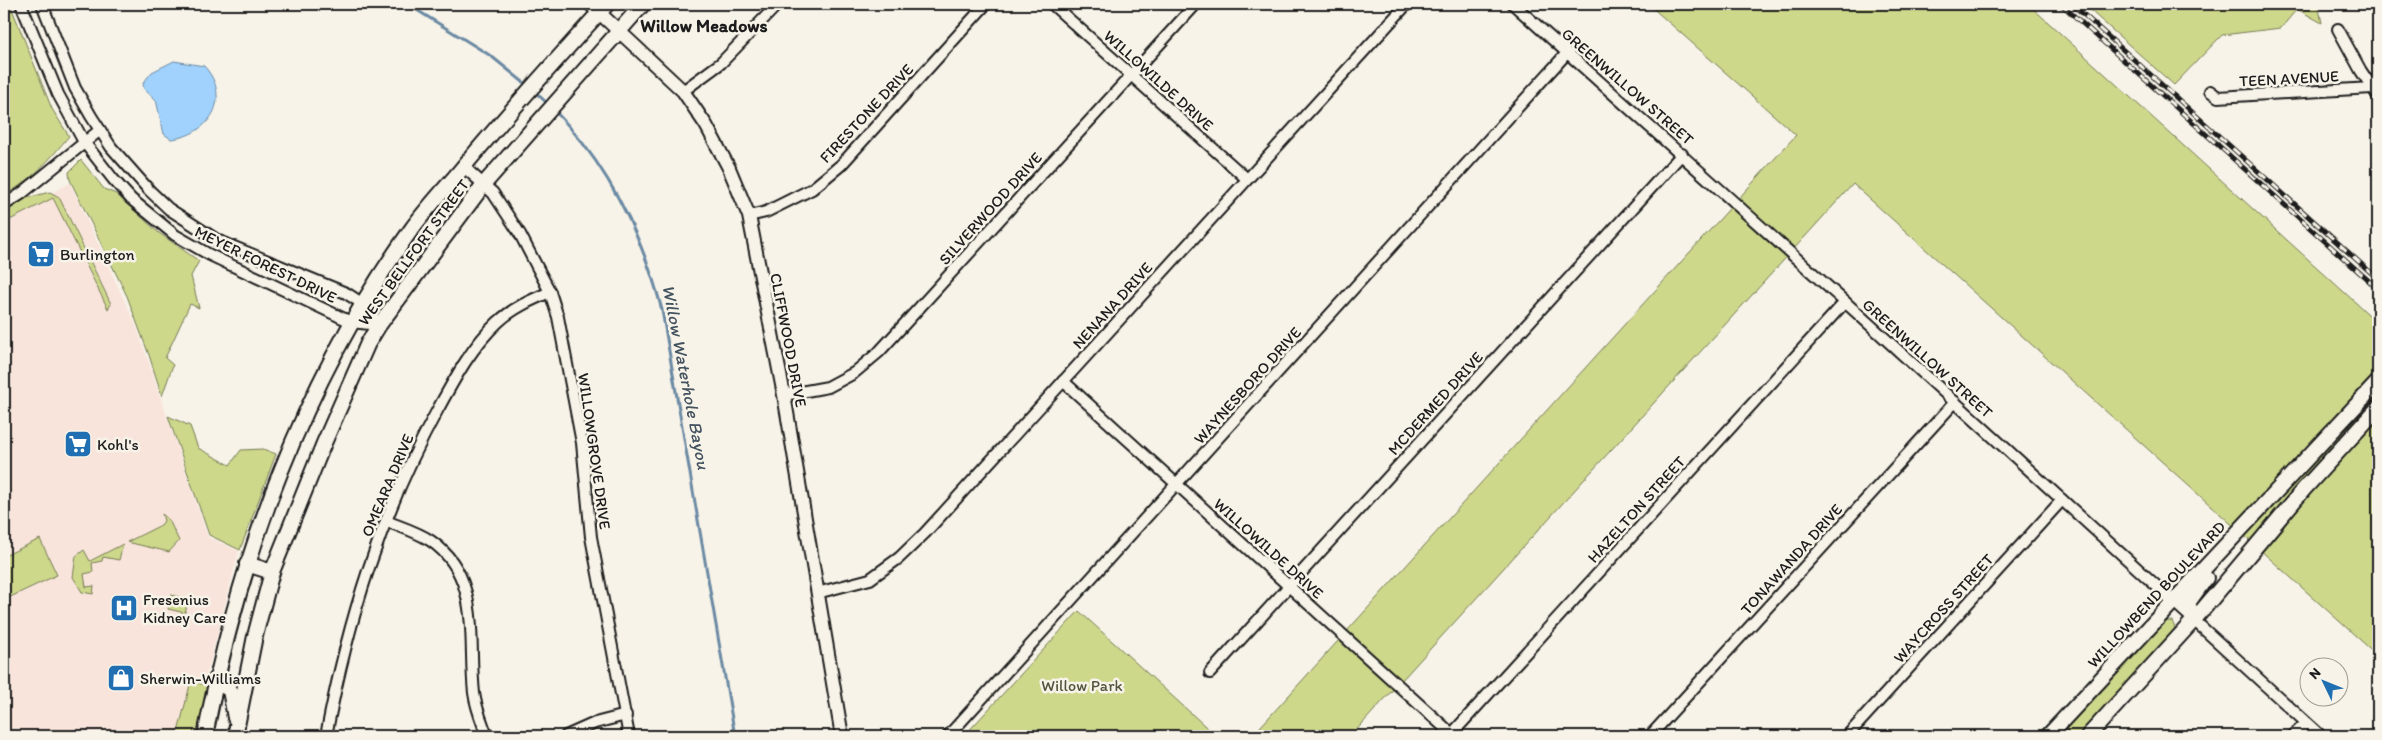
<svg xmlns="http://www.w3.org/2000/svg" width="2382" height="740" font-family="Itim,sans-serif">
	<style>
		.built { fill: #f9e4db }
		.green { fill: #cdd88b; stroke: #747a54 }
		.water { fill: #a0d2fd; stroke: #6b89a3 }
		.lines { fill: none; stroke-linecap: round; stroke-linejoin: round }
		.stream { stroke: #6b89a3; stroke-width: 3 }
		.minor-casing { stroke: #1c1c1c; stroke-width: 14 }
		.tertiary-casing { stroke: #1c1c1c; stroke-width: 16 }
		.secondary-casing { stroke: #1c1c1c; stroke-width: 18 }
		.minor { stroke: #f7f3e8; stroke-width: 10 }
		.tertiary { stroke: #f7f3e8; stroke-width: 12 }
		.secondary { stroke: #f7f3e8; stroke-width: 14 }
		.rail-casing { stroke: #1c1c1c; stroke-width: 5 }
		.rail { stroke: #f7f3e8; stroke-width: 3; stroke-dasharray: 9; stroke-linecap: butt }
		.labels { text-anchor: middle; stroke-width: 5; stroke-linejoin: round; paint-order: stroke }
		.street-label { font-size: 16px; fill: #1c1c1c; stroke: #f7f3e8 }
		.poi-label { font-size: 16px; fill: #1c1c1c; stroke: #f7f3e8; text-anchor: start }
		.park-label { font-size: 16px; fill: #51543d; stroke: #f7f3e8 }
		.neighbourhood-label { font-size: 18px; font-weight: bold; fill: #1c1c1c; stroke: #f7f3e8 }
		.water-label { font-size: 18px; font-style: italic; fill: #445360; stroke: #f7f3e8 }
	</style>
	<rect width="100%" height="100%" fill="#f7f3e8"/>
	<filter id="ink" filterUnits="userSpaceOnUse"><feTurbulence type="fractalNoise" baseFrequency=".02" numOctaves="2"/><feDisplacementMap in="SourceGraphic" scale="10" xChannelSelector="R" yChannelSelector="G"/><feConvolveMatrix kernelMatrix="1 2 1 2 8 2 1 2 1" color-interpolation-filters="sRGB"/></filter>
	<g filter="url(#ink)">
		<polygon class="built" points="70,183 136,325 208,537 239,551 204,685 196,736 4,736 4,218"/>
		<g class="green">
			<path d="M4,4h6l42,105 17,27c-19,23 -38,46 -65,59z"/>
			<polygon points="1648,4 2028,4 2378,323 2378,656 1853,184 1351,736 1252,736 1796,135"/>
			<polygon points="2083,4 2318,4 2322,23 2297,9 2281,28 2222,35 2174,85"/>
			<polygon points="81,160 104,189 116,194 159,233 199,261 191,276 199,308 190,304 165,358 173,365 162,396 149,355 127,296 70,180 69,172"/>
			<polygon points="50,192 59,197 111,304 108,309 53,198 4,223 4,210 26,198"/>
			<polygon points="168,416 190,426 198,448 230,465 241,450 263,449 276,454 240,550 209,535"/>
			<polygon points="162,514 169,520 179,541 169,552 127,542 161,525 164,521"/>
			<polygon points="40,539 57,575 4,600 4,556"/>
			<polygon points="123,544 119,560 103,557 102,561 92,563 93,572 84,574 86,587 94,586 93,594 82,592 73,577 76,556 84,550 90,561"/>
			<polygon points="171,595 189,599 185,613 168,609"/>
			<polygon points="1079,611 1216,736 964,736"/>
			<polygon points="2172,621 2175,628 2164,644 2081,736 2058,736 2059,731 2161,622"/>
			<polygon points="184,680 206,685 209,691 201,736 177,736 190,685 183,683"/>
		</g>
		<path class="water" d="M174,61l30,5c29,32 6,69 -33,73l-7,-5 -8,-34 -12,-11 -1,-6 9,-11z"/>
		<g class="lines">
			<g class="stream">
				<polyline points="407,4 491,56 528,86"/>
				<polyline points="533,90 548,104"/>
				<path d="M555,111c54,56 87,124 107,199l73,426"/>
			</g>
			<g class="minor-casing">
				<g id="minor">
					<polyline points="21,4 58,94 84,142 113,179 131,199 175,235 210,255 351,322 379,325"/>
					<polyline points="42,4 75,88 91,116 111,147 149,190 169,209 217,240 346,293 363,304 379,325"/>
					<polyline points="1052,4 1247,179"/>
					<polyline points="1513,4 1845,302 2321,736"/>
					<polyline points="2338,29 2361,71 2378,96"/>
					<polyline points="683,91 721,63 778,4"/>
					<polyline points="2210,91 2218,97 2372,88"/>
					<polyline points="463,166 493,193 520,234 550,292 558,317 582,443 591,537 629,736"/>
					<polyline points="4,205 21,194 100,130"/>
					<polyline points="749,216 766,212 812,189 841,165 986,4"/>
					<polyline points="1063,381 1454,736"/>
					<polyline points="784,395 828,387 854,373 879,352 1196,4"/>
					<path d="M386,521c15,6 32,11 45,20 51,35 37,99 43,152 2,15 8,29 13,43"/>
					<polyline points="817,593 870,579 899,558 925,533 1407,4"/>
					<polyline points="1210,673 1682,154"/>
					<path d="M326,736c22,-116 55,-223 112,-327 17,-31 34,-63 60,-87 15,-14 33,-22 52,-30"/>
					<polyline points="566,736 595,723 626,715"/>
					<polyline points="948,736 1567,53"/>
					<polyline points="1450,736 1845,302"/>
					<polyline points="1650,736 1955,402"/>
					<polyline points="1847,736 2062,500"/>
					<polyline points="2293,736 2306,723"/>
				</g>
			</g>
			<g class="tertiary-casing">
				<polyline id="tertiary" points="590,4 683,91 706,125 729,168 749,216 784,395 842,736"/>
			</g>
			<g class="secondary-casing">
				<g id="secondary">
					<polyline points="247,564 272,572"/>
					<polyline points="2194,620 2188,603 2206,578"/>
					<polyline points="215,681 230,690 235,718"/>
					<path d="M205,736c34,-179 99,-357 206,-506 15,-21 33,-40 49,-59 47,-57 97,-112 147,-167"/>
					<polyline points="235,736 255,636 272,572 324,443 368,343 379,325 484,184 643,4"/>
					<polyline points="2048,736 2378,382"/>
					<polyline points="2088,736 2194,620 2304,489 2378,408"/>
				</g>
			</g>
			<use href="#minor" class="minor"/>
			<use href="#tertiary" class="tertiary"/>
			<use href="#secondary" class="secondary"/>
			<g class="rail-casing">
				<g id="rail">
					<polyline points="2061,4 2378,289"/>
					<polyline points="2072,4 2378,279"/>
				</g>
			</g>
			<use href="#rail" class="rail"/>
		</g>
	</g>
	<defs>
		<g id="supermarket-square" transform="scale(1.4375)"><rect x="-9" y="-9" width="18" height="18" rx="4" fill="#1f6fb2" stroke="#f7f3e8"/><path d="M-6-5.5h2.5l.6 2H6L4.5 2H-2.5L-4.4-4H-6ZM-1.5 3.2a1.3 1.3 0 1 0 .1 0ZM3 3.2a1.3 1.3 0 1 0 .1 0Z" fill="#fff"/></g>
		<g id="hospital-square" transform="scale(1.4375)"><rect x="-9" y="-9" width="18" height="18" rx="4" fill="#1f6fb2" stroke="#f7f3e8"/><path d="M-5-5h3v3.5h4V-5h3V5h-3V1.5h-4V5h-3Z" fill="#fff"/></g>
		<g id="shop-square" transform="scale(1.4375)"><rect x="-9" y="-9" width="18" height="18" rx="4" fill="#1f6fb2" stroke="#f7f3e8"/><path d="M-5-2.5h2.3a2.7 3.5 0 0 1 5.4 0H5L5.5 6h-11ZM-1.5-2.5h3a1.5 2.3 0 0 0-3 0Z" fill="#fff"/></g>
	</defs>
	<g fill-rule="evenodd">
		<use href="#supermarket-square" x="41" y="254"/>
		<use href="#supermarket-square" x="78" y="444"/>
		<use href="#hospital-square" x="124" y="608"/>
		<use href="#shop-square" x="121" y="678"/>
	</g>
	<g class="labels">
		<g class="street-label">
			<text transform="translate(2289 78) rotate(-3)" y="6">TEEN AVENUE</text>
			<text transform="translate(1159 80) rotate(42)" y="6">WILLOWILDE DRIVE</text>
			<text transform="translate(1628 86) rotate(41)" y="6">GREENWILLOW STREET</text>
			<text transform="translate(866 113) rotate(-47)" y="6">FIRESTONE DRIVE</text>
			<text transform="translate(990 208) rotate(-48)" y="6">SILVERWOOD DRIVE</text>
			<text transform="translate(413 252) rotate(-54)" y="6">WEST BELLFORT STREET</text>
			<text transform="translate(266 264) rotate(26)" y="6">MEYER FOREST DRIVE</text>
			<text transform="translate(1112 305) rotate(-48)" y="6">NENANA DRIVE</text>
			<text transform="translate(789 340) rotate(79)" y="6">CLIFFWOOD DRIVE</text>
			<text transform="translate(1928 358) rotate(42)" y="6">GREENWILLOW STREET</text>
			<text transform="translate(1247 385) rotate(-48)" y="6">WAYNESBORO DRIVE</text>
			<text transform="translate(1435 403) rotate(-48)" y="6">MCDERMED DRIVE</text>
			<text transform="translate(595 451) rotate(82)" y="6">WILLOWGROVE DRIVE</text>
			<text transform="translate(387 485) rotate(-67)" y="6">OMEARA DRIVE</text>
			<text transform="translate(1636 509) rotate(-48)" y="6">HAZELTON STREET</text>
			<text transform="translate(1269 548) rotate(42)" y="6">WILLOWILDE DRIVE</text>
			<text transform="translate(1791 559) rotate(-48)" y="6">TONAWANDA DRIVE</text>
			<text transform="translate(2156 594) rotate(-47)" y="6">WILLOWBEND BOULEVARD</text>
			<text transform="translate(1943 608) rotate(-48)" y="6">WAYCROSS STREET</text>
		</g>
		<g class="poi-label">
			<text x="60" y="260">Burlington</text>
			<text x="97" y="450">Kohl's</text>
			<text x="143" y="605">Fresenius<tspan x="143" dy="18">Kidney Care</tspan></text>
			<text x="140" y="684">Sherwin-Williams</text>
		</g>
		<g class="park-label">
			<text x="1082" y="691">Willow Park</text>
		</g>
		<g class="neighbourhood-label">
			<text x="704" y="32">Willow Meadows</text>
		</g>
		<g class="water-label">
			<text transform="translate(686 377) rotate(79)" y="6">Willow Waterhole Bayou</text>
		</g>
	</g>
	<rect width="2382" height="740" fill="none" stroke="#f7f3e8" stroke-width="20"/>
	<rect x="10" y="10" width="2362" height="720" fill="none" stroke="#1c1c1c" stroke-width="2" filter="url(#ink)"/>
	<g transform="translate(2324 682) rotate(313)"><circle r="24" fill="#f7f3e8" stroke="#9f9d96"/>
	<path d="M0-4L9 19L0 12L-9 19Z" fill="#1f6fb2"/>
	<text y="-8" font-size="14" font-weight="bold" text-anchor="middle" fill="#1c1c1c">N</text>
	</g>
</svg>
